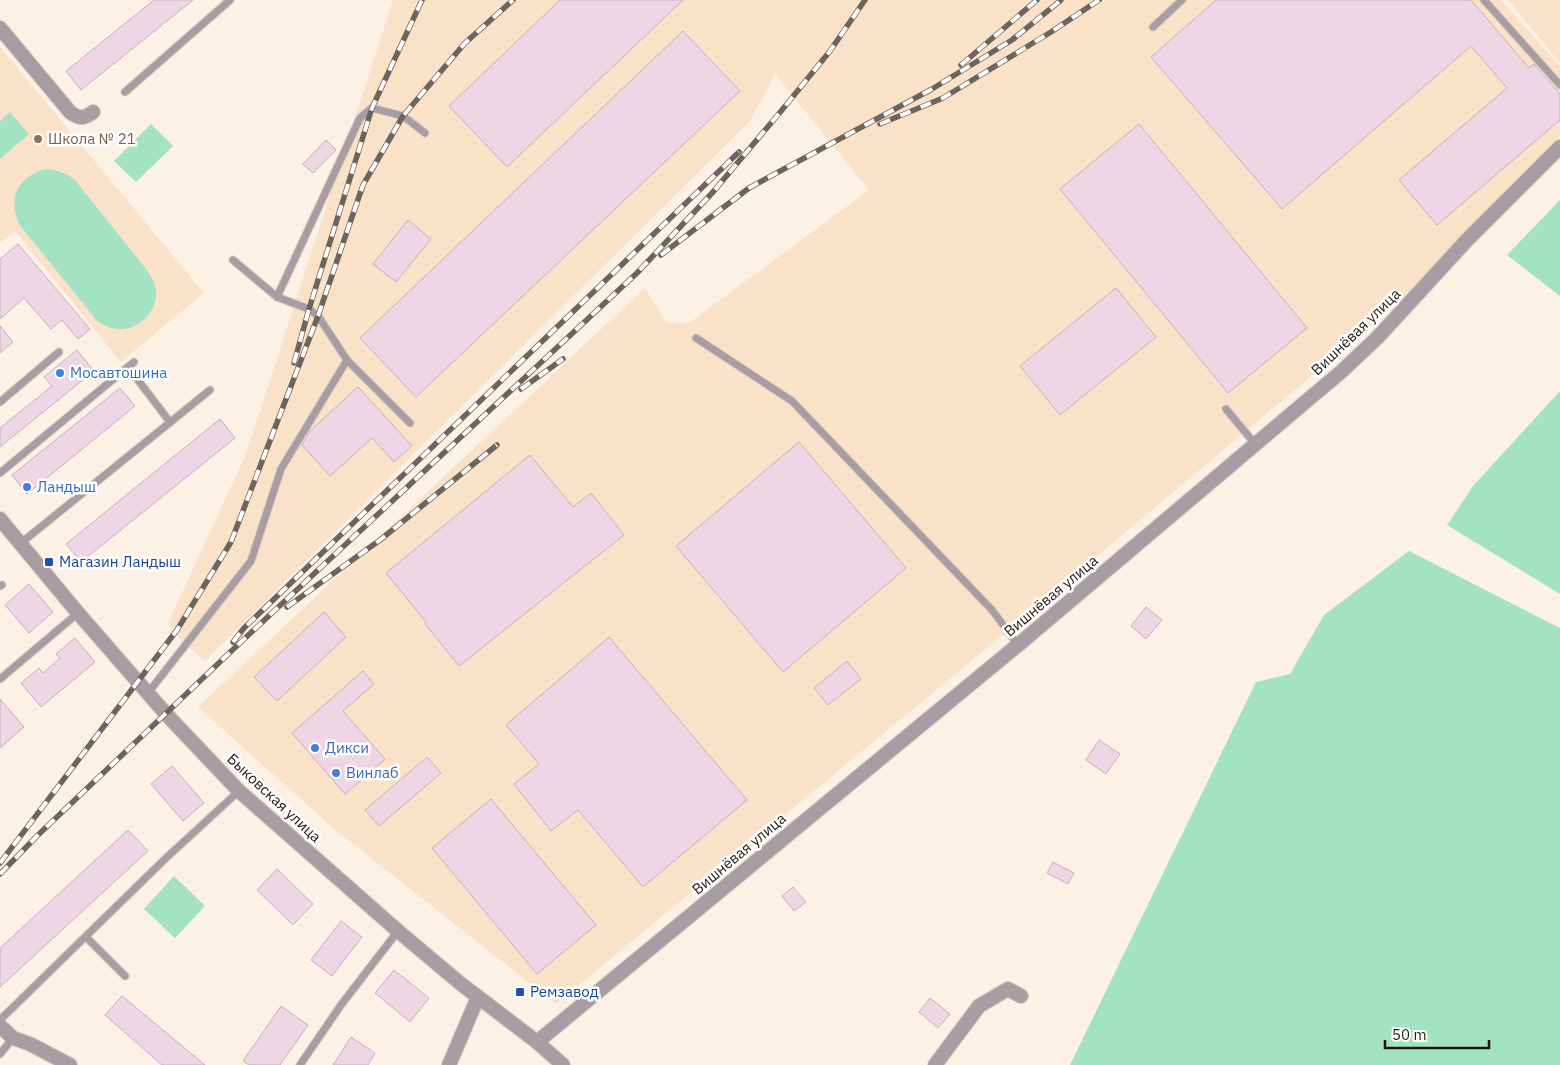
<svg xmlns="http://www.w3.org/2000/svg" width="1560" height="1065" font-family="'IBM Plex Sans',sans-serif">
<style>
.built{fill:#fae2c9}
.green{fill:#a4e2c4}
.building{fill:#eed6e4;stroke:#c7afbd}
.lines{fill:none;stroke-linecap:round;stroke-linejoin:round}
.service-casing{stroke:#d9cfc3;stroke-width:9}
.minor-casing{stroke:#d9cfc3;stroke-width:16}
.tertiary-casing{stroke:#d9cfc3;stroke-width:16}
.service{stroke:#a89da3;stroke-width:7}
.minor{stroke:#a89da3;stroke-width:14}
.tertiary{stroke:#a89da3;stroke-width:14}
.rail-casing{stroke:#6d645c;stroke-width:5.5}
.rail{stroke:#fff;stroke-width:4;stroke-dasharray:11;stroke-linecap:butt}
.education-dot{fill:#8d6e63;stroke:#fff;stroke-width:2}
.shop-dot{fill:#3f7fe0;stroke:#fff;stroke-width:2}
.transit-dot{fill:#1a4fb4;stroke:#fff;stroke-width:2}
.labels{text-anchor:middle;stroke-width:5;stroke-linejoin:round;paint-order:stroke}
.education-label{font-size:15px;fill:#785e54;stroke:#fff;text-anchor:start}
.street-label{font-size:15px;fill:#211a13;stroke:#fff}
.shop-label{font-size:15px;fill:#366cbe;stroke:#fff;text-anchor:start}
.transit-label{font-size:15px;fill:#164399;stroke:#fff;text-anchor:start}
</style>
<rect width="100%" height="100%" fill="#fcf1e5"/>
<g class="built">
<polygon points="393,0 1501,0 1560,66 1560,136 1396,305 1021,620 556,1004 334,829 198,707 645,288 666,322 689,323 869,190 775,74 750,121 205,661 181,640 168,623 246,454"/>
<polygon points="1508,0 1560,0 1560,63"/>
<polygon points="0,47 204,293 121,362 15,231 0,243"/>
</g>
<g class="green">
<polygon points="10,112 29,134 0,159 0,121"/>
<polygon points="151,124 173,146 136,182 114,161"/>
<path d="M45,169C57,170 65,172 75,180L147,270C151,277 155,283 156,291C157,312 139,330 119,329C110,329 104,325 97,321L19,224C8,197 17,178 45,169Z"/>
<polygon points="1560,200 1560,296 1507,255"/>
<polygon points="1560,391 1560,594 1447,525 1473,486"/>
<polygon points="1409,551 1560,628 1560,1065 1070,1065 1256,682 1290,674 1324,615"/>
<polygon points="174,876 205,906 175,938 144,909"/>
</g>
<g class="building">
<polygon points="154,0 193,0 81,90 66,71"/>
<polygon points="560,0 683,0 507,167 449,106"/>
<polygon points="1216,0 1471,0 1529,68 1534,64 1560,94 1560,120 1437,225 1399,180 1507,88 1471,46 1282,209 1151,57"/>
<polygon points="683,31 740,91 416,397 360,338"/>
<polygon points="1139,124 1307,328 1228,393 1060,189"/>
<polygon points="326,140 336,150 313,173 303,164"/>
<polygon points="408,220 431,239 396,282 373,264"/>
<polygon points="18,244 90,329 78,339 62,320 51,329 24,298 0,319 0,259"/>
<polygon points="1116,288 1156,337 1060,415 1020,366"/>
<polygon points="0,326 13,342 0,353"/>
<polygon points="77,350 94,371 0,447 0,428 52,386 44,377"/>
<polygon points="358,387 412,446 394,462 372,438 330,476 302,445 310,431"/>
<polygon points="120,388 135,406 27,494 12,475"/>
<polygon points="220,419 235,438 81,562 66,544"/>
<polygon points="799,442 906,568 783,672 676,546"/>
<polygon points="530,455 573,507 591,493 624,535 459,666 425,624 426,622 386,573"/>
<polygon points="29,584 53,612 29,633 5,605"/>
<polygon points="1146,607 1162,620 1146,639 1131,626"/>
<polygon points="324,612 346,637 277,701 254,677"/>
<polygon points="609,637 747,800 643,887 578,810 551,831 514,784 539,764 506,725"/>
<polygon points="75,638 95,662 41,707 21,683 39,668 43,673 60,658 56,654"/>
<polygon points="847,661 861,679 828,705 814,688"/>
<polygon points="363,671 374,684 343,711 385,759 345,794 292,733"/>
<polygon points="0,699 24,727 0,748"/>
<polygon points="1099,740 1120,754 1106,774 1086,760"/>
<polygon points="427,757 441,773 379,826 365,810"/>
<polygon points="172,766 204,803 183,821 151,784"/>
<polygon points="491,799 596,925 537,974 432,848"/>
<polygon points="128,830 148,851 0,987 0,948"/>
<polygon points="1053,862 1074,873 1068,884 1047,873"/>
<polygon points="277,869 313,904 293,925 257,890"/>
<polygon points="793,887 806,902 794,911 782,896"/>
<polygon points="341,921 362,937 332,976 311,960"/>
<polygon points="394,970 429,998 410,1022 375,993"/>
<polygon points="122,996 205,1065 162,1065 105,1015"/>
<polygon points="930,998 950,1014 938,1028 919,1012"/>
<polygon points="281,1006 308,1025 280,1065 249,1065 243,1061"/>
<polygon points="351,1037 375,1053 368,1065 333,1065"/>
</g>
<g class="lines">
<g class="service-casing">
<g id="service">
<polyline points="1484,0 1560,85"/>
<polyline points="1153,27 1182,0"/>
<polyline points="125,92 230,0"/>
<polyline points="233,260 277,297 309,309 318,316 347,360 410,423"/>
<polyline points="277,297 360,118 372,108 403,116 425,133"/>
<polyline points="696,338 792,401 992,610 1018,645"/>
<polyline points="128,367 170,422"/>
<polyline points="0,402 59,352"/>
<polyline points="1226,409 1256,445"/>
<polyline points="0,473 134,362"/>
<polyline points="21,543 210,390"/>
<polyline points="0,586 2,585"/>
<polyline points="0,679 78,613"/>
<polyline points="148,693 251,561 281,469 347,360"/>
<polyline points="86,937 125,976"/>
<polyline points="0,1020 166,858 239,791"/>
<polyline points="0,1054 13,1038"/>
<polyline points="300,1065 341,1005 398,931"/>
</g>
</g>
<g class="minor-casing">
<g id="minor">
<path d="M0,28L70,112C79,119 84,119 93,112"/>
<polyline points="0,1026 13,1038 30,1044 70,1065"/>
<polyline points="537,1042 1018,645 1342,371 1378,337 1467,240 1560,147"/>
<polyline points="449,1065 478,997"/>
<polyline points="935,1065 979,1006 1008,989 1021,996"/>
</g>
</g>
<g class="tertiary-casing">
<polyline id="tertiary" points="0,519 78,613 166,714 239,791 398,931 461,984 537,1042 563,1065"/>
</g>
<use href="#service" class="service"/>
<use href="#minor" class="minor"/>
<use href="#tertiary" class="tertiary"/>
<g class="rail-casing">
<g id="rail">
<polyline points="961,65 1037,0"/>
<polyline points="880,124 943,98 1051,32 1099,0"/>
<polyline points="661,255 749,188 932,89 1012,40 1061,0"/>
<polyline points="294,363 309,309 372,108 422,0"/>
<polyline points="521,389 563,359"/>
<polyline points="287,607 380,540 497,445"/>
<polyline points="233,642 244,628 739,152"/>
<polyline points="0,863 177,630 231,542 318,316 363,185 403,116 465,43 513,0"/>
<polyline points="0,874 38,835 243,640 637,273 713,192 782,110 830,51 865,0"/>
</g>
</g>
<use href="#rail" class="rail"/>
</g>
<circle class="education-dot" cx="38" cy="139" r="5"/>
<g class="shop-dot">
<circle cx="60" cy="373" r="5"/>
<circle cx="27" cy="487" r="5"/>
<circle cx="315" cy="748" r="5"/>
<circle cx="336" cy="773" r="5"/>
</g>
<g class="transit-dot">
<rect x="44" y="557" width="10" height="10" rx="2.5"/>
<rect x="515" y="987" width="10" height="10" rx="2.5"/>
</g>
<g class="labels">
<g class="education-label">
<text x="48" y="144">Школа № 21</text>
</g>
<g class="street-label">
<text transform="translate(1356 332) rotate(-44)" y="5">Вишнёвая улица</text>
<text transform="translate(1051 596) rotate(-40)" y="5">Вишнёвая улица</text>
<text transform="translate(274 798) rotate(43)" y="5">Быковская улица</text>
<text transform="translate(739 854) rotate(-40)" y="5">Вишнёвая улица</text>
</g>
<g class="shop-label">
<text x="70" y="378">Мосавтошина</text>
<text x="37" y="492">Ландыш</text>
<text x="325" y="753">Дикси</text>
<text x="346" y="778">Винлаб</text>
</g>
<g class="transit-label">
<text x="59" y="567">Магазин Ландыш</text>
<text x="530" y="997">Ремзавод</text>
</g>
</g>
<path d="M1385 1040v8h104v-8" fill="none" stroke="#211a13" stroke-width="2.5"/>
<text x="1392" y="1040" font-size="15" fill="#211a13" stroke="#ffffff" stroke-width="4" paint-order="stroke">50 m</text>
</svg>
